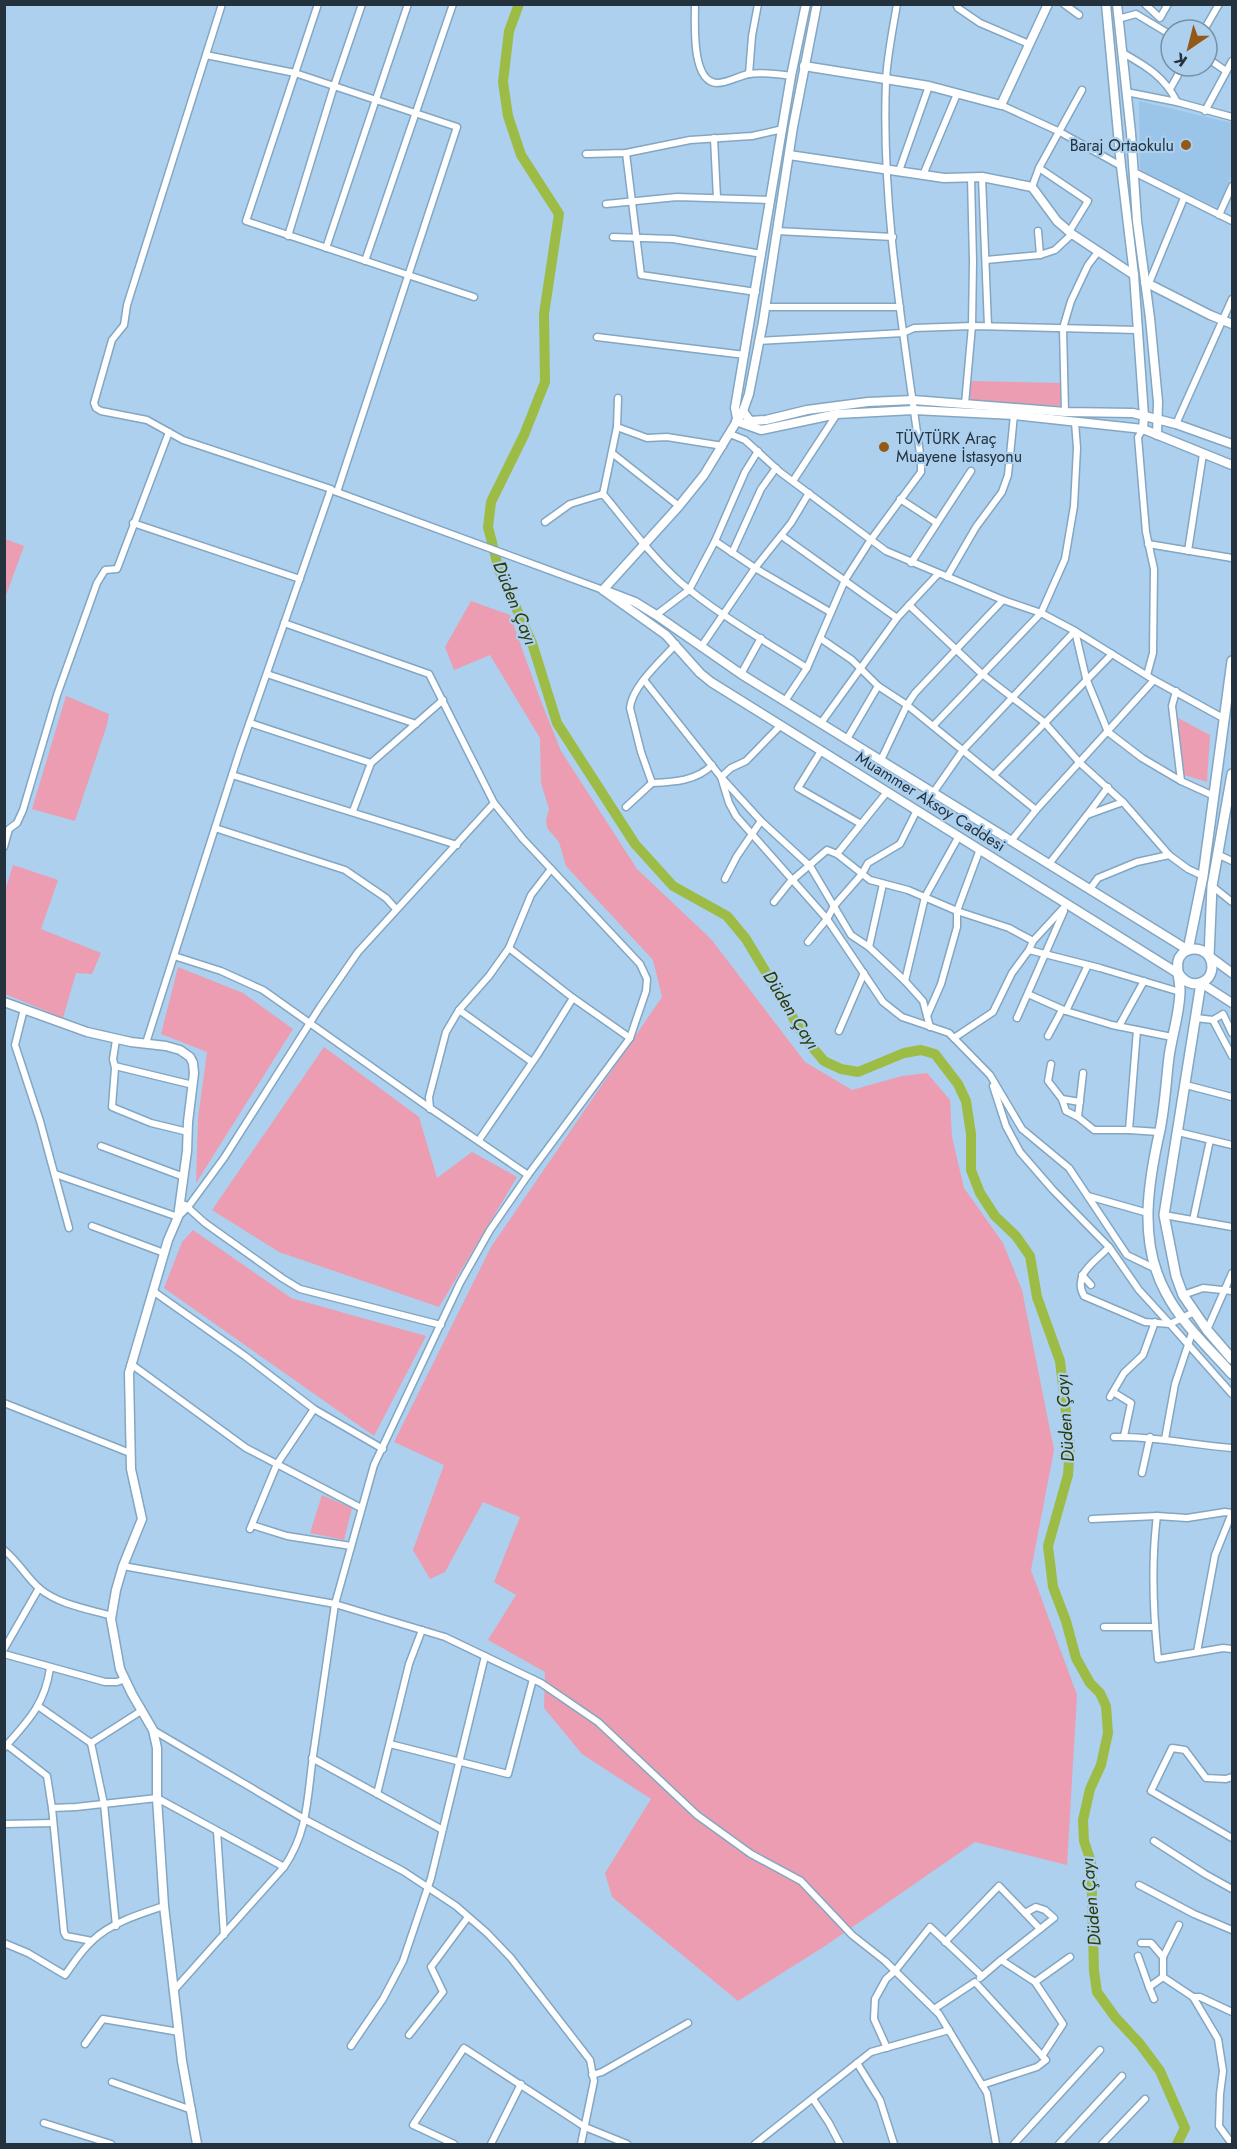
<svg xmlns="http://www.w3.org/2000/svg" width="1237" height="2149" font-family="Jost,sans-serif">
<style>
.built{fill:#9ac5e8}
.green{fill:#ec9db1}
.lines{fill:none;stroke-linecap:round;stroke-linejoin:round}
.river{stroke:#9cbc46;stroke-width:10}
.street-casing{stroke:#83a6c2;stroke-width:9}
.secondary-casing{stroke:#83a6c2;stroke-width:11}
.primary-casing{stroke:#83a6c2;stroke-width:12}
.street{stroke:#fff;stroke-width:6}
.secondary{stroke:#fff;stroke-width:8}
.primary{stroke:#fff;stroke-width:9}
.poi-dot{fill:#935917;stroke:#acd0ee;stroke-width:2}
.labels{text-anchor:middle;stroke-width:4.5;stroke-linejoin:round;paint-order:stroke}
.poi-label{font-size:16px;fill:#24323e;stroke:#acd0ee;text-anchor:end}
.street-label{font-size:16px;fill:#24323e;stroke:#acd0ee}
.water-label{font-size:18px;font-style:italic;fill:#2e3a09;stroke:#acd0ee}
</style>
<rect width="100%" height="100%" fill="#acd0ee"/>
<polygon class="built" points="1139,101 1232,123 1232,174 1218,208 1142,173 1140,168"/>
<g class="green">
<polygon points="970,381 1061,383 1060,406 970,400"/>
<polygon points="5,539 24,546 5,598 4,539"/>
<polygon points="471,601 510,615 539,696 561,751 637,869 711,939 805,1062 852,1090 902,1076 927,1073 950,1100 952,1137 964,1188 1003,1243 1022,1290 1054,1450 1031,1570 1077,1695 1067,1865 975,1842 825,1946 738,2001 612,1897 605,1873 651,1799 582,1754 544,1708 545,1672 488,1640 516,1595 494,1582 520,1517 483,1502 445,1572 430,1579 413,1550 444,1465 394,1442 491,1247 662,997 653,960 566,866 559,842 547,828 546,820 549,809 541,783 540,738 490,655 454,670 445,647"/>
<polygon points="66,696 109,714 107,725 75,821 32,809"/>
<polygon points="1178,718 1210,735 1207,782 1184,775"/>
<polygon points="13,865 58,880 41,929 101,953 92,974 76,973 63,1018 5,994 5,891"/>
<polygon points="178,967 243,993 293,1029 196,1183 198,1118 207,1052 161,1034"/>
<polygon points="324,1047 419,1117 437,1178 472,1152 517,1177 439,1307 279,1252 212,1210"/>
<polygon points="193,1230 291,1298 426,1336 374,1436 164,1288 182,1242"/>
<polygon points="322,1495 352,1508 344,1540 310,1533"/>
</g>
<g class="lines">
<polyline class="river" points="519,4 509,31 503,82 508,116 521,155 559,214 544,314 545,382 524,435 491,502 488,527 499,570 532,643 557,723 635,844 673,886 727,916 746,939 807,1041 824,1061 841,1069 858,1072 904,1053 921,1050 935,1054 958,1084 966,1101 971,1134 971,1170 980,1193 995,1216 1016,1236 1030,1256 1037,1297 1060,1361 1070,1447 1068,1475 1048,1546 1053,1587 1066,1621 1076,1658 1090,1683 1100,1693 1106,1706 1108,1733 1101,1765 1090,1789 1083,1820 1084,1841 1091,1862 1094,1971 1097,1992 1115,2017 1140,2044 1160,2071 1185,2128 1177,2144"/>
<g class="street-casing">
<g id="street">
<polyline points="318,4 246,221 474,297"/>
<path d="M695,4C695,23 691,82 717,83C728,83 738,76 749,74C762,72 777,74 791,76"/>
<polyline points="956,4 958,8 980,23 1029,44"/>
<polyline points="1064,4 1079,15"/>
<polyline points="1145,4 1160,18 1168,4"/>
<polyline points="1118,19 1136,14 1171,35"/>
<polyline points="1204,30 1219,4"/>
<path d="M1123,53C1146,66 1165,77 1177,102"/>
<polyline points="206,55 295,73 457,127 337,492"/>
<polyline points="1207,58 1226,71"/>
<polyline points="749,74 752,36 758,4"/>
<polyline points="1170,89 1183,66"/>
<polyline points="1126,92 1177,102 1232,117"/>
<polyline points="1001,105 1060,132 1121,166"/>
<polyline points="1205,111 1232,61"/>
<polyline points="714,138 717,198"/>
<polyline points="626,153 641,275 756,292"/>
<polyline points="586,154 626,153 690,140 752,136 783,129"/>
<polyline points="1039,168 1088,201 1069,232"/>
<polyline points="899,171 929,86"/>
<polyline points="1134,172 1232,221"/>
<polyline points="923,175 957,94"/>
<polyline points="982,177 988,326"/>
<polyline points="1032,187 1039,168 1082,90"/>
<polyline points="606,204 677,197 771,200"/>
<polyline points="1219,215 1232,186"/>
<polyline points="777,231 893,237"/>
<polyline points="1038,231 1040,255"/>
<polyline points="288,236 334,86 362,4"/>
<polyline points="613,237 673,239 762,254"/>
<polyline points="326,248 408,4"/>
<polyline points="986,260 1040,255 1055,250 1072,234"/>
<polyline points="365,261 453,4"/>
<polyline points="1149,283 1184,198"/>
<polyline points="765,307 900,307"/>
<polyline points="597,337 745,355"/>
<polyline points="759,341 903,333 914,328 972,326 1138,330"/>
<polyline points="965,404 972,326 973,261 971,177"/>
<polyline points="1065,412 1063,328 1071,301 1088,265 1098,252"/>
<polyline points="1176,424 1232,299"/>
<polyline points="617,427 647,438 667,437 723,446"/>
<polyline points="1143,429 1138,437 1146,532 1154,569 1153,653 1147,675"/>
<polyline points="730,434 745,440 780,472 886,551 1003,600 1041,613 1075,631 1086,678 1108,732 1142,758 1181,781 1214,796"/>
<polyline points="612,453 679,506"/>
<polyline points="793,481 837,414"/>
<polyline points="334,491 603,590"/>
<polyline points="603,494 617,427 618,398"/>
<polyline points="900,499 937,523"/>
<path d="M545,522L570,504L603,494C628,524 651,556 680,582C717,614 765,641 807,668"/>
<polyline points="133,523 300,579"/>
<polyline points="782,536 897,618"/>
<polyline points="715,541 755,568 830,612"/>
<polyline points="1148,544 1232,558"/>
<polyline points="1188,551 1203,454"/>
<polyline points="732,553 761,489 776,468"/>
<polyline points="911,563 971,471"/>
<polyline points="947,577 976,527 1002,492 1008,475 1014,415"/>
<polyline points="909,605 982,674 1044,722 1080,763 1123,802 1169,855 1188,869 1203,876"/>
<polyline points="656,615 689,590 715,541 745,472 758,451"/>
<polyline points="820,638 852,660 878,686 907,705 1036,810"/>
<path d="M676,644C662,660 632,686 630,708L641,752L652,783C673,782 697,781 712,765"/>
<polyline points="701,647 755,568 791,523 809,493"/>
<polyline points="267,674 416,724"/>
<polyline points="741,674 761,638"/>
<polyline points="644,680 721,777 761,821 810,866 851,935 869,947 905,981 923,1001 930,1027"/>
<polyline points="1176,691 1172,706 1181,781"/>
<path d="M785,701L807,668L845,580L870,541L921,472V461C904,335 881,208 886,81C887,56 893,29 897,4"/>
<polyline points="250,723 371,763 443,700"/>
<polyline points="821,723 897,618 938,574"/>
<polyline points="781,725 746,761 731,768 721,777 729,803 736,816 827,919 883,1002 902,1017 949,1033 990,1075 1022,1129 1069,1168 1127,1255 1156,1269"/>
<polyline points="933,726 1041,613 1065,559 1074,506 1077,448 1075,422"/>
<polyline points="847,739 878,686"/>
<polyline points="821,751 798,788 861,824"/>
<polyline points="881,760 907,705 915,693 1003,600"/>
<polyline points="232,775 457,845"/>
<polyline points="994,775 1112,654"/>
<polyline points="933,793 963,750 1075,631 1154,680 1223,718"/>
<polyline points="626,807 652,783"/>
<polyline points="353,811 371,763"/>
<polyline points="1088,814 1108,787"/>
<polyline points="215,828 345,870 386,898 396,909"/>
<polyline points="1011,841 1036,810 1154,680"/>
<polyline points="4,847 9,829 17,823 23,810 57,695 97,583 105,570 117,569 169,432"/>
<polyline points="837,854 887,792"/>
<polyline points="1217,854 1232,861"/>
<polyline points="1049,864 1087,815 1123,802"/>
<polyline points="725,879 737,856 761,821"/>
<polyline points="1212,886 1232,902"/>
<polyline points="1090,889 1098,878 1137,862 1169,855"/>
<polyline points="774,902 790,882 827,850 837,854 870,880 908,890 957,911 1009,928 1033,941"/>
<polyline points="1067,904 1033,941 1029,950 1100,968 1180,992"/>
<polyline points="808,942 827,919 834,906 862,874 868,863 900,844 917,810"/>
<polyline points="869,947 883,884"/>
<polyline points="509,948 573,998 630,1038"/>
<polyline points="174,956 221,971 263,990 424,1104 528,1175"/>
<polyline points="1088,965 1066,1011 1112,1025 1172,1037"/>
<polyline points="905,981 925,897 959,836"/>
<polyline points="1028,994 1066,1011"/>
<polyline points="24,1009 15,1045 40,1121 69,1228"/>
<polyline points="459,1010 532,1062"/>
<polyline points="927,1016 941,984 957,927 957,911 980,849"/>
<polyline points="1017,1018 1064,911"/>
<polyline points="1196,1018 1213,1020 1223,1014 1232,1033"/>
<polyline points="1213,1020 1232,1056"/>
<polyline points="1119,1026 1144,981"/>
<polyline points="1137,1030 1129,1130 1159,1132"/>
<polyline points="839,1031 864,973"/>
<polyline points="1048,1036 1062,1010"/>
<polyline points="954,1038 993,1012 1012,973 1029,950"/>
<polyline points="116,1040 113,1059 115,1068 112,1107 151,1123 188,1132"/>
<polyline points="146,1043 240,750 331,489 183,440 147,420 101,411 96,408 94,403 112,340 124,325 127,305 222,4"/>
<polyline points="1051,1064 1048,1081 1062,1099 1066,1111 1078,1117"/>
<polyline points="115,1066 193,1085"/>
<polyline points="1083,1073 1078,1117 1094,1130 1129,1130"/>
<polyline points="1186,1085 1232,1097"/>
<polyline points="993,1086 1006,1126 1020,1152 1053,1190 1109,1247 1139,1290 1170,1324 1194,1312"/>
<polyline points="1062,1099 1080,1102"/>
<polyline points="430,1109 429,1097 446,1032 459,1010 489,976 509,948 531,895 551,869"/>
<polyline points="1178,1132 1232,1145"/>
<polyline points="479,1140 538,1054 573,998"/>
<polyline points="101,1146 184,1177"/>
<polyline points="55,1174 178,1217 188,1207 224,1158 320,1007 358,952 494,803"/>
<polyline points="1088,1196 1148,1213"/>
<polyline points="185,1205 205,1223 282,1278 300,1289 441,1325"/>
<polyline points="1164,1215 1232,1227"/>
<polyline points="1193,1220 1210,1140"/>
<polyline points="92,1226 164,1253"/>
<path d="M1109,1247C1095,1262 1072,1274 1084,1296L1145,1322L1170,1324L1232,1394"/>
<polyline points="1082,1275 1091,1285"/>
<polyline points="153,1291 245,1356 314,1409 383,1449"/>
<polyline points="1183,1295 1203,1288 1232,1291"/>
<polyline points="1207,1330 1232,1273"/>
<polyline points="131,1364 246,1448 361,1508"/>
<polyline points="1113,1392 1131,1403 1124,1436"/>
<polyline points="1110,1397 1124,1373 1143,1355 1155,1322"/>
<polyline points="4,1403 130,1453"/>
<path d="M1114,1437C1156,1436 1192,1445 1232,1448"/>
<polyline points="1165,1439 1175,1384 1193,1330"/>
<polyline points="1142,1473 1150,1437"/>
<polyline points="1157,1516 1187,1518 1225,1512 1232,1513"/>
<path d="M1092,1519L1157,1516C1151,1563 1153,1611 1158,1659L1223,1648L1232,1649"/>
<polyline points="252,1525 287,1536 351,1546"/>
<polyline points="250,1529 277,1464 314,1409"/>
<path d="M4,1550C18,1561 27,1578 40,1589C60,1605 88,1609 112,1616"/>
<polyline points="123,1566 335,1604 374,1465 460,1283 490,1230 528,1175 630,1038 646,991 647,979 640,964 523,839 494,803 429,674 284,623"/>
<polyline points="1104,1627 1154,1627"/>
<polyline points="4,1649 39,1588"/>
<polyline points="1197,1652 1215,1555 1232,1513"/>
<polyline points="4,1654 105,1682 117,1682 125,1679"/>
<polyline points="38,1706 91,1743"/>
<polyline points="153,1730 306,1820 403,1871 456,1906 487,1933 511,1958 590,2060 594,2081 581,2144"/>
<polyline points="390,1744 508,1774 533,1679"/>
<polyline points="7,1745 47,1776 52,1808"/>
<path d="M4,1748C28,1721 45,1704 50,1668"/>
<polyline points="312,1758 441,1829"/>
<polyline points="1232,1777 1226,1779 1206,1778 1185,1750 1172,1748 1151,1791 1232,1838"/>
<polyline points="377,1794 409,1664 422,1630"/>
<polyline points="4,1824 53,1823"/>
<polyline points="217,1831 224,1935"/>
<polyline points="1154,1841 1205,1874 1232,1889"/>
<polyline points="1139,1885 1194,1914 1232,1930"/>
<polyline points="1025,1913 1040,1929"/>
<polyline points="116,1926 104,1804 91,1743 141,1711"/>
<polyline points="92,1941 66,1936 64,1932 52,1808 76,1807 157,1798 284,1867"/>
<polyline points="945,1942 999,1886 1025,1913 1036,1907 1045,1910 1054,1918 1001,1960"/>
<path d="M4,1943L28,1953L65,1975C73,1964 81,1951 92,1941C110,1923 140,1914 164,1906"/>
<polyline points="1141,1943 1151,1943 1163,1957 1163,1977 1193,1997"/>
<polyline points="1138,1956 1149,1987 1163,1977"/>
<polyline points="1163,1957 1179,1925"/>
<polyline points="980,1978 1001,1960 1035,1982 1063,2024 1042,2056"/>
<polyline points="1035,1982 1070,1957"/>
<polyline points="1149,1987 1154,1999"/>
<path d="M175,1989L284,1867C310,1829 307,1792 314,1749C321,1700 328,1652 335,1604L445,1637L541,1683L598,1722L697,1815L751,1854L801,1881L852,1935L885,1961L939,2014L987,2093L996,2144"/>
<polyline points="934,2009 975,1982 1046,2060 1037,2067 982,2085"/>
<polyline points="1232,2012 1200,1997 1193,1997 1218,2039 1223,2071 1220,2094 1219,2126 1232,2144"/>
<polyline points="409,2035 443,1992 431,1967 468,1917"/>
<polyline points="85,2044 103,2019 179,2032"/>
<polyline points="351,2046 383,1999 403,1961 431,1878 485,1656"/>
<polyline points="887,2048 874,2019 875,1999 886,1979 895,1971 930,1927 982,1976"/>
<polyline points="857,2063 880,2100 894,2144"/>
<polyline points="592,2075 602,2072 688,2023"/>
<polyline points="112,2082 192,2110"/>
<polyline points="813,2099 829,2123 840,2144"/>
<polyline points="44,2123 111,2144"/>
<polyline points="454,2144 413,2125 464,2048 585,2127 627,2144"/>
<polyline points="491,2144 521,2084"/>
<polyline points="755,2144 871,2052 949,2030"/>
<polyline points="1014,2144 1100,2050"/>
<polyline points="1059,2144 1122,2076"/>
<polyline points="1102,2144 1145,2099"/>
</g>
</g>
<g class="secondary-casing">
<g id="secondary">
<polyline points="1106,4 1121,166 1134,275 1144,416 1143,429"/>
<polyline points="1117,4 1131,133 1137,221 1150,318 1158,402 1157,435"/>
<polyline points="804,66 929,86 1001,105 1048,4"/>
<polyline points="789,155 944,178 982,177 1032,187 1057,221 1072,234 1134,275"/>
<polyline points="1145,282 1210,315 1232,324"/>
<polyline points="743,411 750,421 766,420 807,410 868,402 913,400 1065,412 1133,413 1176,424 1232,444"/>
<polyline points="737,418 735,408 791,76 806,4"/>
<polyline points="736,421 761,430 837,414 914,410 1014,415 1143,429 1232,465"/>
<polyline points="603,590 666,635 700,673 711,682 1179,974"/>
<polyline points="603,590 679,506 704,475 743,411 749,394 763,322 793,127 817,4"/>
<polyline points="609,592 635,602 656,615 741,674 1188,950"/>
<polyline points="1209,956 1232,973"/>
<polyline points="1201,983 1232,1003"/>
<polyline points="4,1002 87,1032 131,1042 166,1046 180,1050 190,1057 193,1063 194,1073 188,1122 187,1151 178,1217 168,1240 129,1373 131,1469 142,1519 123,1566 116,1590 111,1619 120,1669 132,1694 153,1730 157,1748 157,1798 164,1906 182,2061 197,2144"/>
</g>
</g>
<g class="primary-casing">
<g id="primary">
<polyline points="1188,950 1203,876 1232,661"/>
<path d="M1209,956C1201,947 1186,946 1179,958C1175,967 1180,980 1180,990C1180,1012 1172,1035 1169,1057C1166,1081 1165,1106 1160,1130C1148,1183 1138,1242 1166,1293C1182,1324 1210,1349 1232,1374"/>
<path d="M1179,974C1193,995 1221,979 1209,956L1212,886L1232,774"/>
<polyline points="1201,983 1164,1215 1176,1276 1183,1295 1207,1330 1232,1359"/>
</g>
</g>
<use href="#street" class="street"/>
<use href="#secondary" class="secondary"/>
<use href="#primary" class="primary"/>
</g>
<g class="poi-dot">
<circle cx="1186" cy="145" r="6"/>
<circle cx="884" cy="447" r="6"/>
</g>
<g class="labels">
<g class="poi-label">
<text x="1174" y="151">Baraj Ortaokulu</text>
<text x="896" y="444" text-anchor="start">TÜVTÜRK Araç<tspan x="896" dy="18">Muayene İstasyonu</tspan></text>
</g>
<g class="street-label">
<text transform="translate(931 801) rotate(32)" y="6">Muammer Aksoy Caddesi</text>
</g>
<g class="water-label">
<text transform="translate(515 603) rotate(68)" y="6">Düden Çayı</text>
<text transform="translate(791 1010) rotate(58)" y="6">Düden Çayı</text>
<text transform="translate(1065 1418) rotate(-94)" y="6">Düden Çayı</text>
<text transform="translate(1091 1902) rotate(-95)" y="6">Düden Çayı</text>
</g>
</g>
<rect width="1237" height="2149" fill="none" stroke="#24323e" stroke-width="12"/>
<g transform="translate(1189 48) rotate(215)"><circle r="28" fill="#acd0ee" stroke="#7691a8" stroke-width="1.5"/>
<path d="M0-4.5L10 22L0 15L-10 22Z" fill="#935917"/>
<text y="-9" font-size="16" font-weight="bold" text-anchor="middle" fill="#24323e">K</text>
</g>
</svg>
